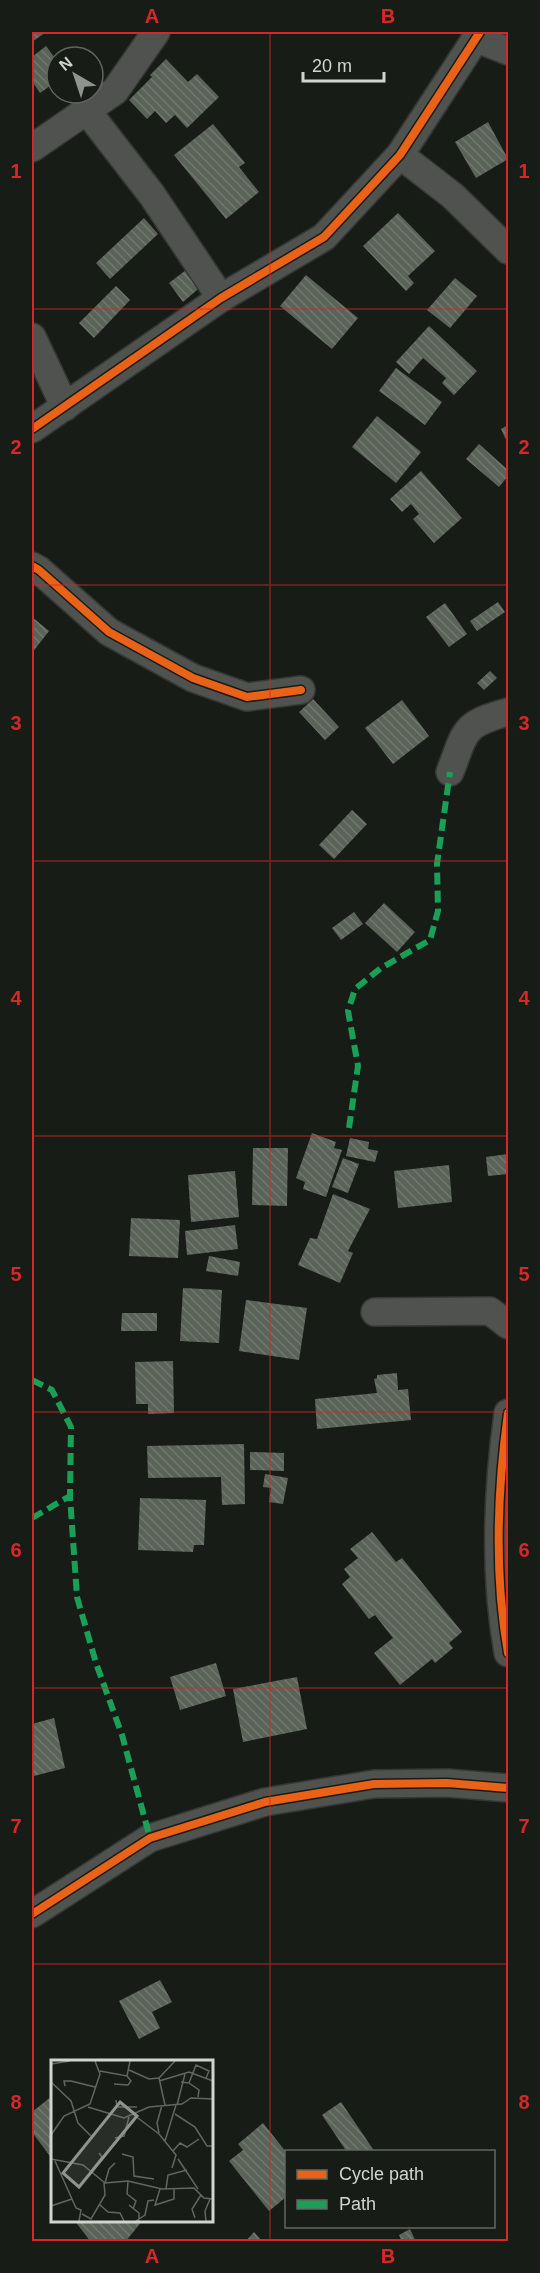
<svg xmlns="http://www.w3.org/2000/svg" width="540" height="2273" font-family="Arial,sans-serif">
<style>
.building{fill:url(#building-back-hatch)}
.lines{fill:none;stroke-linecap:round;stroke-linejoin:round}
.street-casing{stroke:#353734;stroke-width:30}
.street{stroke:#4f524e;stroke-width:27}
.quiet{stroke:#1a9f57;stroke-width:6;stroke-dasharray:12 6;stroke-linecap:butt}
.cycleway-casing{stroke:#171d16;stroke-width:11}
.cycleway{stroke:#ea6118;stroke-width:8}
.grid{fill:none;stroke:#d62828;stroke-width:1.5;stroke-opacity:0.55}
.inset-road{fill:none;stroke:#626661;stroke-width:1.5}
.view{fill:#90948f;fill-opacity:0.15;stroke:#90948f;stroke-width:3}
.inset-edge{fill:none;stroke:#d1d5d0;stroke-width:3}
.neatline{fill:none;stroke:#d62828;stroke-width:2}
.grid-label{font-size:20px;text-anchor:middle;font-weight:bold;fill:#d62828}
</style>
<defs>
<pattern id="building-back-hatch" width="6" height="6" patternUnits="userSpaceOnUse" patternTransform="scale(1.5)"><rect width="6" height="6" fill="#5a6358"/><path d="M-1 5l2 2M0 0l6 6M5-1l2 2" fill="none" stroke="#71786f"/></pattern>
</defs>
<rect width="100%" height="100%" fill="#181c17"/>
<g class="building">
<polygon points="32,32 46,32 32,42"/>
<polygon points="46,46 57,61 57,81 40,93 32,81 32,57"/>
<polygon points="166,59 188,82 197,74 219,97 187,128 175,115 166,123 155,111 147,119 129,100 152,77 150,75"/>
<polygon points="488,122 508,159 476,178 455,142"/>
<polygon points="213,124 245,163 239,167 259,192 226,219 174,155"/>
<polygon points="398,213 435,251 408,276 414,283 406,291 363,246"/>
<polygon points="144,218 158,234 110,279 96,263"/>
<polygon points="190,267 204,284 183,302 169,283"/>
<polygon points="306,275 358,318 332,349 280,306"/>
<polygon points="455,278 477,296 450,328 427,310"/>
<polygon points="116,286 130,300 94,338 79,323"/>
<polygon points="429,326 477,371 454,395 442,383 446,378 423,358 409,374 396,362"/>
<polygon points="396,368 442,402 425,425 379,391"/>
<polygon points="377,416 421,452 396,483 352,447"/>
<polygon points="508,425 508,444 501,429"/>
<polygon points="479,444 508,470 508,476 499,487 466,459"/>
<polygon points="421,471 462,518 434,543 413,519 419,514 411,504 402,512 390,499"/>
<polygon points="498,602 505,612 477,631 470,621"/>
<polygon points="445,603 467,634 449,647 426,617"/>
<polygon points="32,617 49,631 32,653"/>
<polygon points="490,671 497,678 484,690 477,683"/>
<polygon points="313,699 339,727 325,740 299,712"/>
<polygon points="402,700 429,736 393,764 365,728"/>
<polygon points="352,810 367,824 334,859 319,845"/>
<polygon points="384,903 415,932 397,952 365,923"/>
<polygon points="354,912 363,924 341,940 332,928"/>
<polygon points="312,1133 336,1142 334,1148 342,1150 326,1197 303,1189 305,1182 296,1178"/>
<polygon points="350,1138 369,1142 368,1149 378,1151 375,1162 346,1156"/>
<polygon points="253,1148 288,1148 287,1206 252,1205"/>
<polygon points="508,1154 508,1174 488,1176 486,1157"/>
<polygon points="343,1158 359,1164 348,1193 332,1187"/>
<polygon points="449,1165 452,1202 398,1208 394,1171"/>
<polygon points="235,1171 239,1217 191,1222 188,1175"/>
<polygon points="333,1194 370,1209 348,1251 353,1253 340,1283 298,1265 310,1238 317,1239"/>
<polygon points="131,1218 180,1220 178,1258 129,1256"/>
<polygon points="235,1225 238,1249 187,1255 185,1231"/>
<polygon points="209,1256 240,1262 238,1276 206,1271"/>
<polygon points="183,1288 222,1290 219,1343 180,1341"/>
<polygon points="246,1300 307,1308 299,1360 239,1351"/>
<polygon points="122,1313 157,1313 157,1331 121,1331"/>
<polygon points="173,1361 174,1413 148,1414 148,1404 136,1404 135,1362"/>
<polygon points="397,1373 398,1390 408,1389 411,1420 317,1429 315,1399 377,1393 374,1379 377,1378 377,1375"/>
<polygon points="244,1444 245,1504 222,1505 221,1477 148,1478 147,1446"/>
<polygon points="250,1452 284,1453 284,1471 250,1470"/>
<polygon points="265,1474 288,1478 283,1504 269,1502 271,1488 263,1487"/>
<polygon points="140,1498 206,1500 204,1545 194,1545 193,1552 138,1550"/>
<polygon points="372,1532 396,1562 402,1558 462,1632 449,1643 453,1648 435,1663 432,1659 400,1685 374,1653 393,1638 375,1615 369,1619 342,1584 350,1577 344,1569 358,1558 350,1549"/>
<polygon points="216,1663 226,1696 180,1710 170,1677"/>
<polygon points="297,1677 307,1729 243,1742 233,1689"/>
<polygon points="54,1718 65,1768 34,1776 32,1767 32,1724"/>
<polygon points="160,1980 172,2002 152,2012 160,2028 139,2039 119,2001"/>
<polygon points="52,2096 52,2159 32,2132 32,2112"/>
<polygon points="341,2102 375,2152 347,2152 322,2115"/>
<polygon points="263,2123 286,2152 286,2197 269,2211 229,2161 243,2150 238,2144"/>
<polygon points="74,2220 143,2220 125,2242 91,2242"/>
<polygon points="410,2229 416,2242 402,2242 399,2235"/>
<polygon points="254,2232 263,2242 245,2242"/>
</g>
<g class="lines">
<g class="street-casing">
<g id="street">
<polyline points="477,39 508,51"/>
<polyline points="87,111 152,195 221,298"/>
<polyline points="32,148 115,91 156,32"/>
<polyline points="400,155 453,196 508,250"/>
<polyline points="32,337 65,407"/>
<polyline points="32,429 221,298 324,237 400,155 480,32"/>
<polyline points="32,566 39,570 109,632 193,678 247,697 301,690"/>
<path d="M450,772C466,730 463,724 508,712"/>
<polyline points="375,1312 490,1311 508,1325"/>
<path d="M508,1413C497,1492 494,1574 508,1653"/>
<polyline points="32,1914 150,1838 265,1802 374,1784 447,1783 508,1788"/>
</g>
</g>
<use href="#street" class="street"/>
<g class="quiet">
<polyline points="349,1128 358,1066 348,1011 355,989 381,968 430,940 438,911 437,864 450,772"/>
<polyline points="32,1380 52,1390 71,1427 70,1496 77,1597 96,1663 122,1735 150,1838"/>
<polyline points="32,1518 70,1496"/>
</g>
<g class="cycleway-casing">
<g id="cycleway">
<polyline points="32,429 221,298 324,237 400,155 480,32"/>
<polyline points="32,566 39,570 109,632 193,678 247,697 301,690"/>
<path d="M508,1413C497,1492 494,1574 508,1653"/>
<polyline points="32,1914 150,1838 265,1802 374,1784 447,1783 508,1788"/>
</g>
</g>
<use href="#cycleway" class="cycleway"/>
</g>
<path class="grid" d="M270,32V2242M32,309H508M32,585H508M32,861H508M32,1136H508M32,1412H508M32,1688H508M32,1964H508"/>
<g transform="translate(51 2060)">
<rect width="162" height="162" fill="#181c17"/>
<path class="inset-road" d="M0,4L19,1M78,10L98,19L108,18M49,11L76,16L79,1M108,21L138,12L162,21M0,22L20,41L27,63L40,76M130,22L138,23L145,5L158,11L155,18M138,23L148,30L147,37M63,24L77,25L80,21L76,16M14,26L13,21H20L44,27M65,40L66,47H86M114,45L108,18L124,1M126,45L134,14M37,47L73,58L98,47L131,44L140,38L162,39M124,54L144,67L156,86H162M83,55L108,74L125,95L121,108M108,73L106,63L111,45M0,75L13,56L39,44L49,14L44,1M64,78L73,76L78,57M114,81L125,45M122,91L129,83L136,87L148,79M71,94L82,97L83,116L103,119M0,99L32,105L54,123L77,121L111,129L143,128L153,138L162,139M127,99L147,129M4,101L25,148L30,150L28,161M40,111L51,97L48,93M77,121L76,134L85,141L82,149M54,123L58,109L64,103M109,129L104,145L123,139V129M115,129L117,115L136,110M48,144L57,152L69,153L73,161M78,145L88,153V161M0,146L21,139M31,154L40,159L54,135L53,123M144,158L141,149L150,135M85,161L94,155L97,141L103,140M155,161L154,151L159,139"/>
<path class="view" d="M69,42L86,56L28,127L12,113Z"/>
<rect width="162" height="162" class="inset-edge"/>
</g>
<rect width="540" height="2273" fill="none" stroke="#171d16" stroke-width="66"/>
<rect x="285" y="2150" width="210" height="78" fill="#171d16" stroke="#616760" stroke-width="1.5"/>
<rect x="297" y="2170" width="30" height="9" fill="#ea6118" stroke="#616760" stroke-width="1.5"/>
<text x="339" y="2180" font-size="18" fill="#d1d5d0">Cycle path</text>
<rect x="297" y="2200" width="30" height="9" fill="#1a9f57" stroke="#616760" stroke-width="1.5"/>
<text x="339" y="2210" font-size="18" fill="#d1d5d0">Path</text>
<g transform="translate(75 75) rotate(321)"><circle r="28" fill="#171d16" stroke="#616760" stroke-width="1.5"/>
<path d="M0-4.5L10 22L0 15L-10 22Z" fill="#90948f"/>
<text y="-9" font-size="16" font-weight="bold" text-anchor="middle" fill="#d1d5d0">N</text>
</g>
<path d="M303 72v9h81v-9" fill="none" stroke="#d1d5d0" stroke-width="3"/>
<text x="312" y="72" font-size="18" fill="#d1d5d0" stroke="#171d16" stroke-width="4.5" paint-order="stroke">20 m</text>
<rect x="33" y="33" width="474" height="2207" class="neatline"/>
<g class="grid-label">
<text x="152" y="23">A</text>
<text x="388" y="23">B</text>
<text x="16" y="178">1</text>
<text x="524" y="178">1</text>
<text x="16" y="454">2</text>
<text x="524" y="454">2</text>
<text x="16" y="730">3</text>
<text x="524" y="730">3</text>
<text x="16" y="1005">4</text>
<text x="524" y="1005">4</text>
<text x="16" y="1281">5</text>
<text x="524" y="1281">5</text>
<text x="16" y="1557">6</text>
<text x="524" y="1557">6</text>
<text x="16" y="1833">7</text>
<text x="524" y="1833">7</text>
<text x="16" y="2109">8</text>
<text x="524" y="2109">8</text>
<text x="152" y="2263">A</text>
<text x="388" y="2263">B</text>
</g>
</svg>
